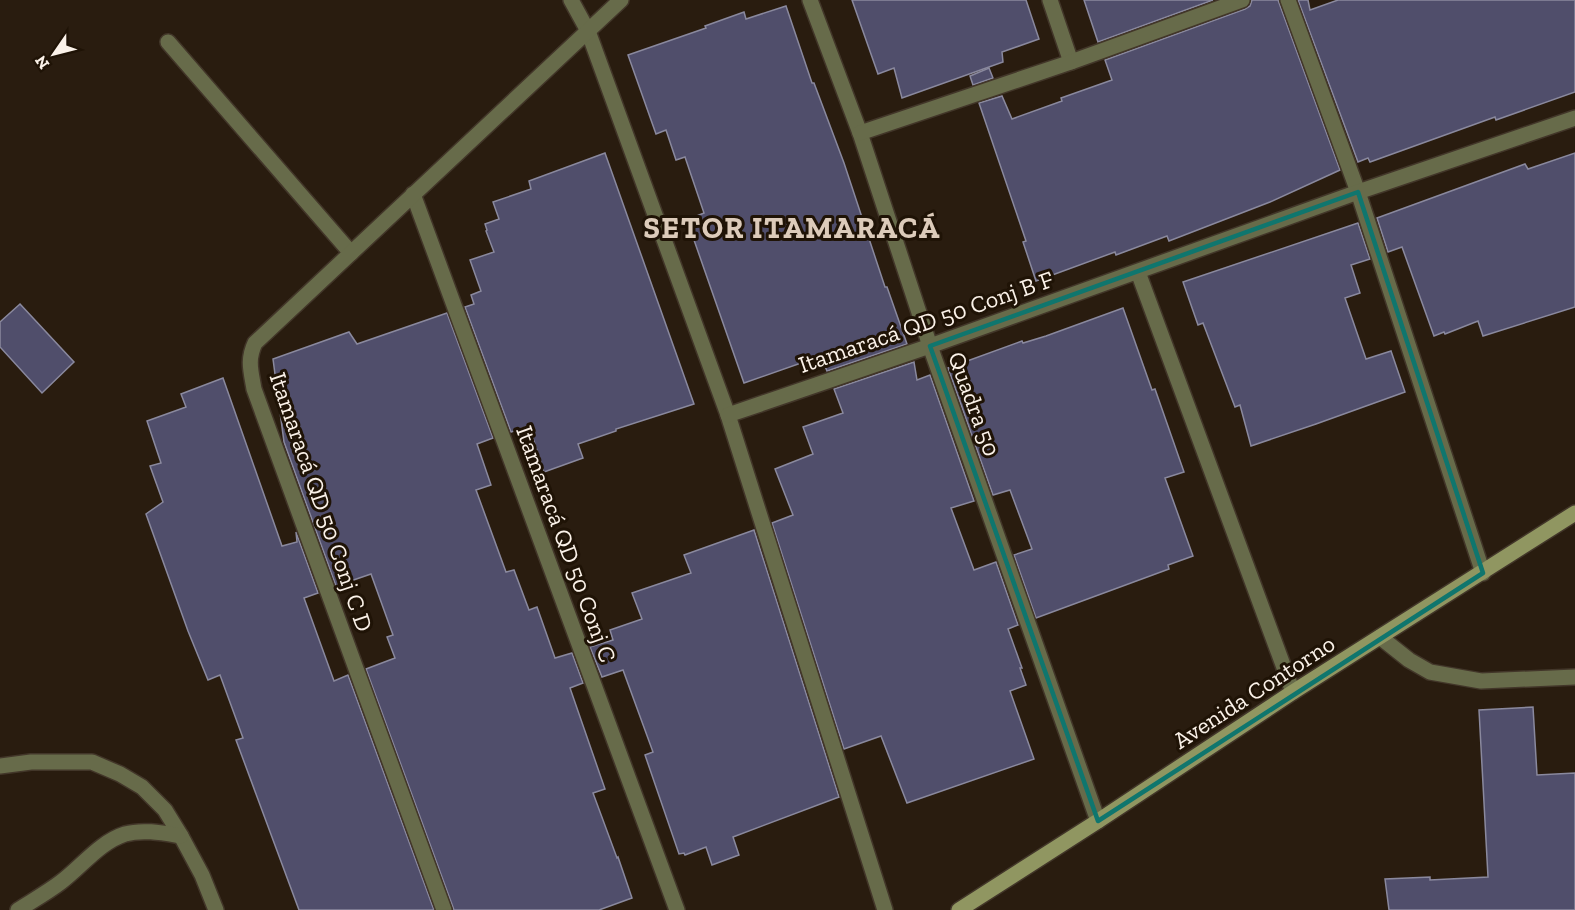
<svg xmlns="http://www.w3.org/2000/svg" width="1575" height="910" font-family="'Zilla Slab',serif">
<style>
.building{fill:#504e6b;stroke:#8a899e;stroke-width:1.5}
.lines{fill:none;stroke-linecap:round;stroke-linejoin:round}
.street-casing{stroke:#423629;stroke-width:18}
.secondary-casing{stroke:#423629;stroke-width:18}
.street{stroke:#676b4a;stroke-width:15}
.secondary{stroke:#909661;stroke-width:15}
.marked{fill:none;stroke:#0f766e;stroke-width:4.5;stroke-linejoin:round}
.labels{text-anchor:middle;stroke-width:6;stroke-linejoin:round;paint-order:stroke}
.street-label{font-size:24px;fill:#fbf2e9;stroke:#1f1306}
.district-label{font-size:30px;font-weight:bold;letter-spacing:1.5px;fill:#dccbba;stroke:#1f1306}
</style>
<rect width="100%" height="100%" fill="#291c0f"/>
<g class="building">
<polygon points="852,0 1026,0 1039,39 1002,52 1003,62 902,98 894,68 878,74"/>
<polygon points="1084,0 1213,0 1098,42"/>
<polygon points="1252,0 1278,0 1340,170 1270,202 1169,241 1167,236 1116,255 1115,252 1036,281 1023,242 1026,241 979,103 1002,96 1012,119 1062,101 1061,98 1112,80 1105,60 1245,9 1250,6"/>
<polygon points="1298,0 1308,0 1310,10 1338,0 1575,0 1575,92 1496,120 1495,117 1370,162 1368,158 1358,162"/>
<polygon points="786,6 812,83 814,83 844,163 885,287 887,287 907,344 827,371 821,356 744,383 687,220 704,213 685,157 676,160 666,130 656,134 628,55 706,28 705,26 744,12 746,19"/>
<polygon points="989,68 993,78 973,85 970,76"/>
<polygon points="605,153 694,404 616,429 616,431 578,444 583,458 544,472 529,426 511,432 465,307 474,304 471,295 481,291 470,260 494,252 486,231 487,230 485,224 499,219 493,202 531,189 529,181"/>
<polygon points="1575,153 1575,307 1483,336 1478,321 1445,334 1444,332 1434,336 1402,247 1388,252 1377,218 1525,164 1528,169"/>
<polygon points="1358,223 1370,259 1351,265 1360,293 1345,298 1366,359 1391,351 1405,392 1316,424 1251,446 1240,405 1235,407 1203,323 1198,325 1183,282"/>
<polygon points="20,304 74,362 42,393 0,347 0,322"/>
<polygon points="1123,308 1152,390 1155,389 1184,472 1165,478 1193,556 1168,565 1169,569 1036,618 1014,555 1032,549 1010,490 993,495 948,368 1022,341 1023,343 1046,336"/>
<polygon points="447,313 493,438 477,444 491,485 476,490 506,572 514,570 529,610 537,607 555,658 572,653 583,683 570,688 605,789 593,793 617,858 618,857 632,898 599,910 454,910 366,669 395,658 387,637 393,635 371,574 336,586 284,442 273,359 349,332 357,344"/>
<polygon points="914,362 917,380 930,375 974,501 951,508 974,570 996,562 1018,625 1008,629 1022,668 1020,668 1026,685 1010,691 1034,759 907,803 881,736 844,749 772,523 793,515 775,469 813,454 803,427 843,413 834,389"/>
<polygon points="223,378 282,546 297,542 296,532 318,593 304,598 334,681 348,675 434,910 299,910 236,740 243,738 220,675 208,680 188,631 146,514 163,502 150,466 161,463 147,421 186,407 181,394"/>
<polygon points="754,530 839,797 733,837 739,855 712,865 706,847 685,855 684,853 679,854 645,755 653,752 623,670 602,677 590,647 613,640 610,630 642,619 632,593 691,573 684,555"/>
<polygon points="1533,707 1537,775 1575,773 1575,910 1389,910 1385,879 1430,877 1430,880 1488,877 1479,710"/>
</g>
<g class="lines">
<g class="street-casing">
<g id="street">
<polyline points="571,0 588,31 728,415 885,910"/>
<polyline points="810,0 860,133 930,346 1098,821"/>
<polyline points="1050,0 1071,62"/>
<polyline points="1288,0 1358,192 1483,573"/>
<polyline points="168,42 351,253"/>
<polyline points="860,133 1071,62 1242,0"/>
<polyline points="413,194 677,910"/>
<polyline points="1138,272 1293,692"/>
<polyline points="728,415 930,346 1358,192 1575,118"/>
<polyline points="1380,637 1409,660 1430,672 1481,681 1575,677"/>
<polyline points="0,766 31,762 92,762 120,774 142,787 165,810 181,836 202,875 216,910"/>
<path d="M18,910C32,901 48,892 61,882C82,866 100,842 125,834C143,829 163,833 181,836"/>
<path d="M444,910L254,389C251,371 247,360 255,343L621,0"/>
</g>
</g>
<g class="secondary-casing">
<polyline id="secondary" points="959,910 1098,821 1293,692 1575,513"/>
</g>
<use href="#street" class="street"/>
<use href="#secondary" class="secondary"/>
</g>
<path class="marked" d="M1358,192L1483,573L1098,821L930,346Z"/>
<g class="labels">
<g class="street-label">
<text transform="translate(926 322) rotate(-19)" y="8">Itamaracá QD 50 Conj B F</text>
<text transform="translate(974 404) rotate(70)" y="8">Quadra 50</text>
<text transform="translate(321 502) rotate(71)" y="8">Itamaracá QD 50 Conj C D</text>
<text transform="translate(566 544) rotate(70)" y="8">Itamaracá QD 50 Conj C</text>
<text transform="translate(1254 692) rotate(-33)" y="8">Avenida Contorno</text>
</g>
<g class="district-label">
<text x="792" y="238">SETOR ITAMARACÁ</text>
</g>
</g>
<g transform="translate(54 54) rotate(235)" stroke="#1f1306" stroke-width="4.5" paint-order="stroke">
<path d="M0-4.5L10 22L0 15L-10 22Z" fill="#fbf2e9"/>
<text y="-9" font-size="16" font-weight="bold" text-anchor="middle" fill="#fbf2e9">N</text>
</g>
</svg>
